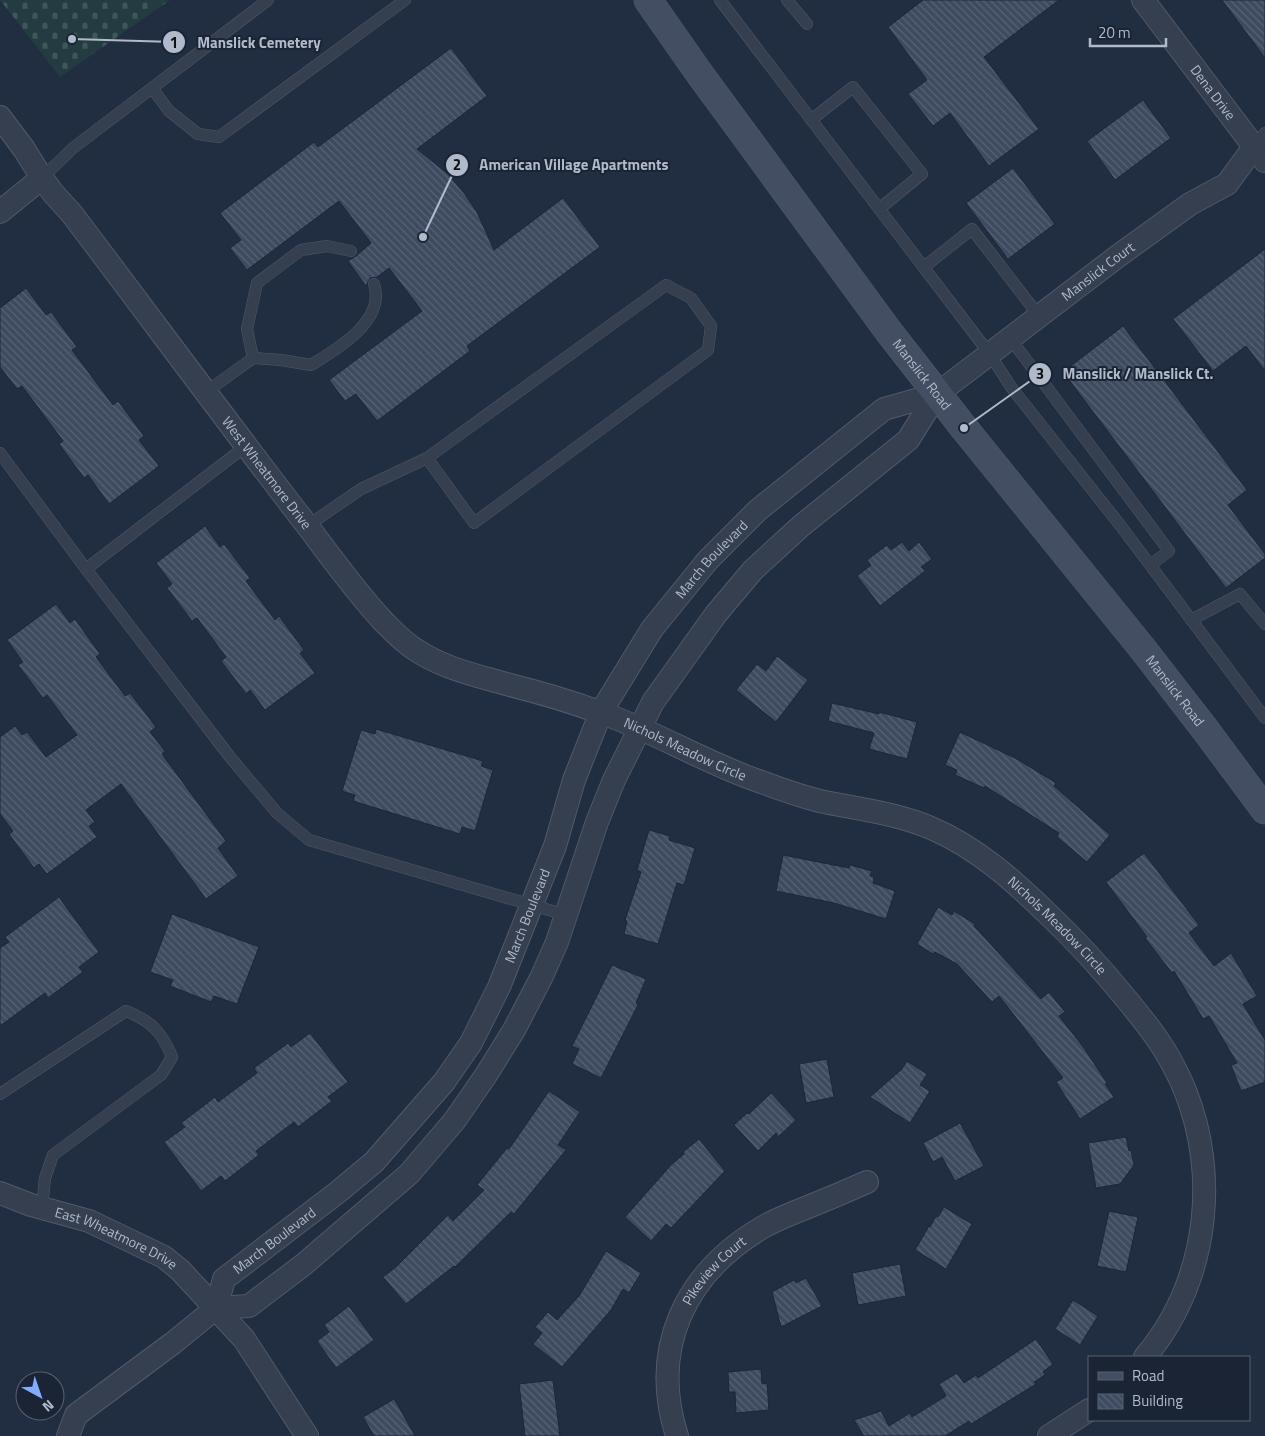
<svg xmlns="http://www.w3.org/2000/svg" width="1265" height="1436" font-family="'Titillium Web',sans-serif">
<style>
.cemetery{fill:url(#cemetery-stones)}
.building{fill:url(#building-back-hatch);stroke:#1d2636}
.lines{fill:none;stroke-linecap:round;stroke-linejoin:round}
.service-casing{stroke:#515a6a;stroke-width:12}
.minor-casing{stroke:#515a6a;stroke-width:24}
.secondary-casing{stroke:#515a6a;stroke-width:29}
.service{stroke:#353f4f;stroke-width:11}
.minor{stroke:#353f4f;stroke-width:22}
.secondary{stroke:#434e63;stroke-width:28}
.labels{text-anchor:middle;stroke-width:4;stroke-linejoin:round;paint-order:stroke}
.street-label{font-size:14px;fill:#b1bacb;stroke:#1b2434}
.leader{fill:none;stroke:#b1bacb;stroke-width:2}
.callout-dot{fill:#b1bacb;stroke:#1b2434;stroke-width:2}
.mark-label{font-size:15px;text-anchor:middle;font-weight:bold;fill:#111}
.callout-label{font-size:15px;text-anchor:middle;font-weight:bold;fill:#b1bacb;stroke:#1b2434;stroke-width:4;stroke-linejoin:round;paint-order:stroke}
</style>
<defs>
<pattern id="cemetery-stones" width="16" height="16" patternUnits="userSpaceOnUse" patternTransform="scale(1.25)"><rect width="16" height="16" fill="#233c41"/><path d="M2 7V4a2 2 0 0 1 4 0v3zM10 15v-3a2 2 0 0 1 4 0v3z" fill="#41565b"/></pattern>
<pattern id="building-back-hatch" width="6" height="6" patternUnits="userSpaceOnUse" patternTransform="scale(1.25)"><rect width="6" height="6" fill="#3d4a60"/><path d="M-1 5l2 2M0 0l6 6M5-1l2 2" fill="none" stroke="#576275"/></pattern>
</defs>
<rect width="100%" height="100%" fill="#212d40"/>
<polygon class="cemetery" points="0,0 170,0 60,77"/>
<g class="building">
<polygon points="923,0 1059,0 984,57 1039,129 989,166 950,113 933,126 908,94 927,80 888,27"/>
<polygon points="1222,0 1265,0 1265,58"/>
<polygon points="451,48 487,96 417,149 448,174 464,193 477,212 494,250 563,198 600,247 467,346 470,351 377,421 356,394 345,401 329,380 422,311 389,268 377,277 370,278 366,286 348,261 356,256 371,243 339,201 247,270 230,248 241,240 220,213 314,142 318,147"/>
<polygon points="1143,100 1171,138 1115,180 1087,141"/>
<polygon points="1013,168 1055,224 1008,259 966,203"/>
<polygon points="1265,249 1265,371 1246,346 1213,371 1173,319"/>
<polygon points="26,288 46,315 51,312 77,347 72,350 113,405 118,401 144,436 139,440 159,466 109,504 88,475 84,478 59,444 63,441 22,386 17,389 0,367 0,308"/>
<polygon points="1123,326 1247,490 1228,505 1265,554 1265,558 1226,588 1063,372"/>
<polygon points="205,526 220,547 224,544 250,578 246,581 275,620 279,616 304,650 300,653 315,673 265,710 250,690 246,694 221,661 226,657 197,618 192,621 167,588 172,584 156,563"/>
<polygon points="902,542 909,551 919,542 932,559 921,567 925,571 880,606 857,576 871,565 867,560 887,545 891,550"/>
<polygon points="56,604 70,623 75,619 100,654 96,657 125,696 130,693 156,727 150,732 165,751 162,754 226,841 218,848 238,876 206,899 121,784 86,810 95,822 89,826 97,837 47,874 39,864 34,868 9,834 13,831 0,814 0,737 15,726 22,735 27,732 46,757 77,735 47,695 43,698 18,665 23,662 7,640"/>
<polygon points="777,656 808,680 776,722 736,690 757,664 766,671"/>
<polygon points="832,703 879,714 879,712 917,722 907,759 869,749 874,733 828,721"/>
<polygon points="376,729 483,761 481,766 493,770 475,831 462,827 460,834 353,801 355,795 342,791 361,730 375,734"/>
<polygon points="960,732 1017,759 1056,783 1054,786 1110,835 1087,862 1057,837 1059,833 985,786 984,788 955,775 957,770 945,765"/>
<polygon points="649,830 670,836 669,840 695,848 684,885 677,883 658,944 624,934 627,921 625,920 641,872 637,870"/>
<polygon points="1144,853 1199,925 1189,933 1214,966 1231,953 1257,996 1243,1004 1265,1040 1265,1082 1241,1091 1231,1065 1237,1063 1209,1016 1203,1019 1174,971 1172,973 1145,938 1147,937 1106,882"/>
<polygon points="783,855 849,868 850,865 872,871 870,876 874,877 873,883 895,891 886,919 834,903 776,891"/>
<polygon points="59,897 99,952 79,967 83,972 48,998 45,993 0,1026 0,948 9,942 5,937"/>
<polygon points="938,907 952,915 954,911 975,924 974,926 1041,999 1049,992 1065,1012 1059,1016 1084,1048 1107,1083 1105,1084 1114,1097 1080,1119 1056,1082 1063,1078 999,996 992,1002 957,964 935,952 933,954 917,944"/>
<polygon points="172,914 259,947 237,1004 214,996 211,1002 170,986 173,980 150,972"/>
<polygon points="612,965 646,979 636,1003 638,1005 601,1078 572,1064 579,1049 572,1046"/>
<polygon points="310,1033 348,1082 328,1097 332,1101 298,1127 294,1122 256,1151 259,1155 225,1181 221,1176 201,1191 164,1142 185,1127 181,1123 215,1097 218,1102 257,1073 254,1068 288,1043 291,1047"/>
<polygon points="827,1059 834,1097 806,1103 799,1064"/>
<polygon points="907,1061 927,1074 920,1085 930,1091 910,1123 870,1097 902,1069"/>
<polygon points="549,1091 580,1112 558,1145 566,1150 514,1214 511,1212 455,1267 454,1266 406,1304 383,1277 396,1267 448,1215 453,1221 484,1190 477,1185 507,1148 509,1149"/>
<polygon points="771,1093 796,1120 778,1137 776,1133 758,1151 734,1125 747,1113 749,1114"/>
<polygon points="960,1123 984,1166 955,1181 942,1157 933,1162 923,1143"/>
<polygon points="1126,1137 1129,1151 1131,1150 1134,1165 1120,1184 1096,1188 1088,1143"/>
<polygon points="699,1139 725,1171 671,1228 666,1224 651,1241 625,1217 671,1165 684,1154 683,1152"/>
<polygon points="944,1207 972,1224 946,1269 915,1250 929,1226 930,1227 936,1216 938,1217"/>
<polygon points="1109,1211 1138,1217 1126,1272 1097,1266"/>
<polygon points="606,1251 641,1273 629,1293 623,1289 611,1310 562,1367 533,1344 542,1333 535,1327 548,1312 557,1320 579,1296"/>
<polygon points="900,1264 906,1296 858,1305 852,1273"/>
<polygon points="806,1278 822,1306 781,1327 772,1292 794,1280 796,1283"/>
<polygon points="1073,1300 1098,1316 1080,1345 1055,1329"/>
<polygon points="349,1306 374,1340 336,1368 317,1341 329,1332 324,1325"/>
<polygon points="1036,1339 1053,1364 1043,1372 1045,1375 1034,1382 1036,1384 1015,1397 971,1424 969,1421 945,1436 864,1436 854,1420 881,1411 889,1426 910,1413 912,1417 946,1396 939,1384 957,1373 964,1383 976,1375 978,1378"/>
<polygon points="761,1369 762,1384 767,1383 769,1410 736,1413 735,1392 729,1392 728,1372"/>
<polygon points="553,1380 560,1436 525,1436 519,1384"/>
<polygon points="394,1399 399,1407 415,1436 374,1436 363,1417"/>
</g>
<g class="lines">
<g class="service-casing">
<g id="service">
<polyline points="720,0 989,353 1011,387 1120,525 1265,718"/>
<polyline points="787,0 807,24"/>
<polyline points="152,88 169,111 198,134 219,137 405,0"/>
<polyline points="811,120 853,87 922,174 879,209"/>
<polyline points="1254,147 1265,133"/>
<polyline points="42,178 73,148 268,0"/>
<polyline points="924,267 972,229 1039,316"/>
<polyline points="1010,338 1169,551 1150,565"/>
<polyline points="253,358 247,329 257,283 301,250 327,246 351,251"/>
<path d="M206,392L253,358L281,360L311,365C337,349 386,321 374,284"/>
<polyline points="0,453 86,569 230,757 277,813 309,840 566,915"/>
<polyline points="307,526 361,489 427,458 474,523 708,350 711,326 691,298 666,285 427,458"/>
<polyline points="86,569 246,446"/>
<polyline points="1191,620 1240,594 1265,624"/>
<path d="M0,1094L126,1011C151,1021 162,1032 172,1057L161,1075L53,1155L45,1178L42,1208"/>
</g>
</g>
<g class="minor-casing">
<g id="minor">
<path id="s1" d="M1143,0L1265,161"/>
<path id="s2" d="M0,117L24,149L42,178L53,193L72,214C150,317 227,422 306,524C331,557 355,591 383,621C393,631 403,642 416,650C443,668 475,675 506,684C538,692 569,701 599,712C652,730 700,760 753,779C775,787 798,796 820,801C857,809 896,813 931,828C978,848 1015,882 1051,917C1077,942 1100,967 1123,995C1142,1018 1161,1041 1174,1067C1184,1085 1191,1105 1196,1124C1216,1205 1199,1293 1145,1357"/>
<polyline points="0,212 42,178"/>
<path id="s3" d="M0,1193L31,1205L89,1221L164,1257L180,1270L244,1339L307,1436"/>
<path id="s4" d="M216,1308L249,1306L303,1265L409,1174L455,1120L486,1075L514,1030L542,976L557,942L597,822L614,780L653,702L716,614L753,570L801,526L908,440L937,394L1118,256L1190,204L1227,184L1254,147"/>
<path id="s5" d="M68,1436L76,1415L173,1343L216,1308L224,1279L338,1192L374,1162L444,1082L471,1043L499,987L555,846L574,780L601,712L652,629L708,560L758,510L884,409L937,394"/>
<path id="s6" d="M677,1436C649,1348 685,1273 763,1227C777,1219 793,1213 808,1207C828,1199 847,1191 867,1182"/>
<polyline points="1049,1436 1089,1410"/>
</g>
</g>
<g class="secondary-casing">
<g id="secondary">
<path id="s7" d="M648,0L699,73L889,332L964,428L1142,648L1204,728L1265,810"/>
</g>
</g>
<use href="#service" class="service"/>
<use href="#minor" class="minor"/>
<use href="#secondary" class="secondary"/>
</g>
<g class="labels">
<g class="street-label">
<text dy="5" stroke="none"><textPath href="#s1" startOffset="116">Dena Drive</textPath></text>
<text dy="5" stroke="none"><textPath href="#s4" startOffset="1401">Manslick Court</textPath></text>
<text dy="5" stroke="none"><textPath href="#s7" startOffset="464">Manslick Road</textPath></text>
<text dy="5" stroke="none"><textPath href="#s2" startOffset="445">West Wheatmore Drive</textPath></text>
<text dy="5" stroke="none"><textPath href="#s5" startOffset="1118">March Boulevard</textPath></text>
<text dy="5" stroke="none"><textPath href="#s7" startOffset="869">Manslick Road</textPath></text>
<text dy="5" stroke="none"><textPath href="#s2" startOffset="965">Nichols Meadow Circle</textPath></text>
<text dy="5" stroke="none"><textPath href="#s5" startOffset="712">March Boulevard</textPath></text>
<text dy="5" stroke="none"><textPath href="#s2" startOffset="1385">Nichols Meadow Circle</textPath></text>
<text dy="5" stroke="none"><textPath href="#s3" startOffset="125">East Wheatmore Drive</textPath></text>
<text dy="5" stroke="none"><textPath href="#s5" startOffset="292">March Boulevard</textPath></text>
<text dy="5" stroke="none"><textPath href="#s6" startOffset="180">Pikeview Court</textPath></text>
</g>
</g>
<path class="leader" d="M72 39L174 42M423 237L457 165M964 428L1040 374"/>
<g class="callout-dot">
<circle cx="72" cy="39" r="5"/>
<circle cx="423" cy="237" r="5"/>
<circle cx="964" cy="428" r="5"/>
<circle cx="174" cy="42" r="12"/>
<circle cx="457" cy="165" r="12"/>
<circle cx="1040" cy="374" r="12"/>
</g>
<g class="mark-label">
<text x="174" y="48">1</text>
<text x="457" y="170">2</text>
<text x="1040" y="379">3</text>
</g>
<g class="callout-label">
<text x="259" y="48">Manslick Cemetery</text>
<text x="574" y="170">American Village Apartments</text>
<text x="1138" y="379">Manslick / Manslick Ct.</text>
</g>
<rect x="1088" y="1356" width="162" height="65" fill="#1b2434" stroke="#576070"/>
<rect x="1098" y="1372" width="25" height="8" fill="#434e63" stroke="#576070"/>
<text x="1132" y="1381" font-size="15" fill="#b1bacb">Road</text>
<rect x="1098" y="1394" width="25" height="15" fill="url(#building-back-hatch)" stroke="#576070"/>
<text x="1132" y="1406" font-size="15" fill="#b1bacb">Building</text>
<g transform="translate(40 1396) rotate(140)"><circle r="24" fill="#1b2434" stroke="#576070"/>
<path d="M0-4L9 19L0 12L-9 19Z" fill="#82adff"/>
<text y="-8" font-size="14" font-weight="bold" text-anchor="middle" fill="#b1bacb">N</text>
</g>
<path d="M1090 38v8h76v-8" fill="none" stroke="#b1bacb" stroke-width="2.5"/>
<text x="1098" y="38" font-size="15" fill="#b1bacb" stroke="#1b2434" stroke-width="4" paint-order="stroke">20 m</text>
</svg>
